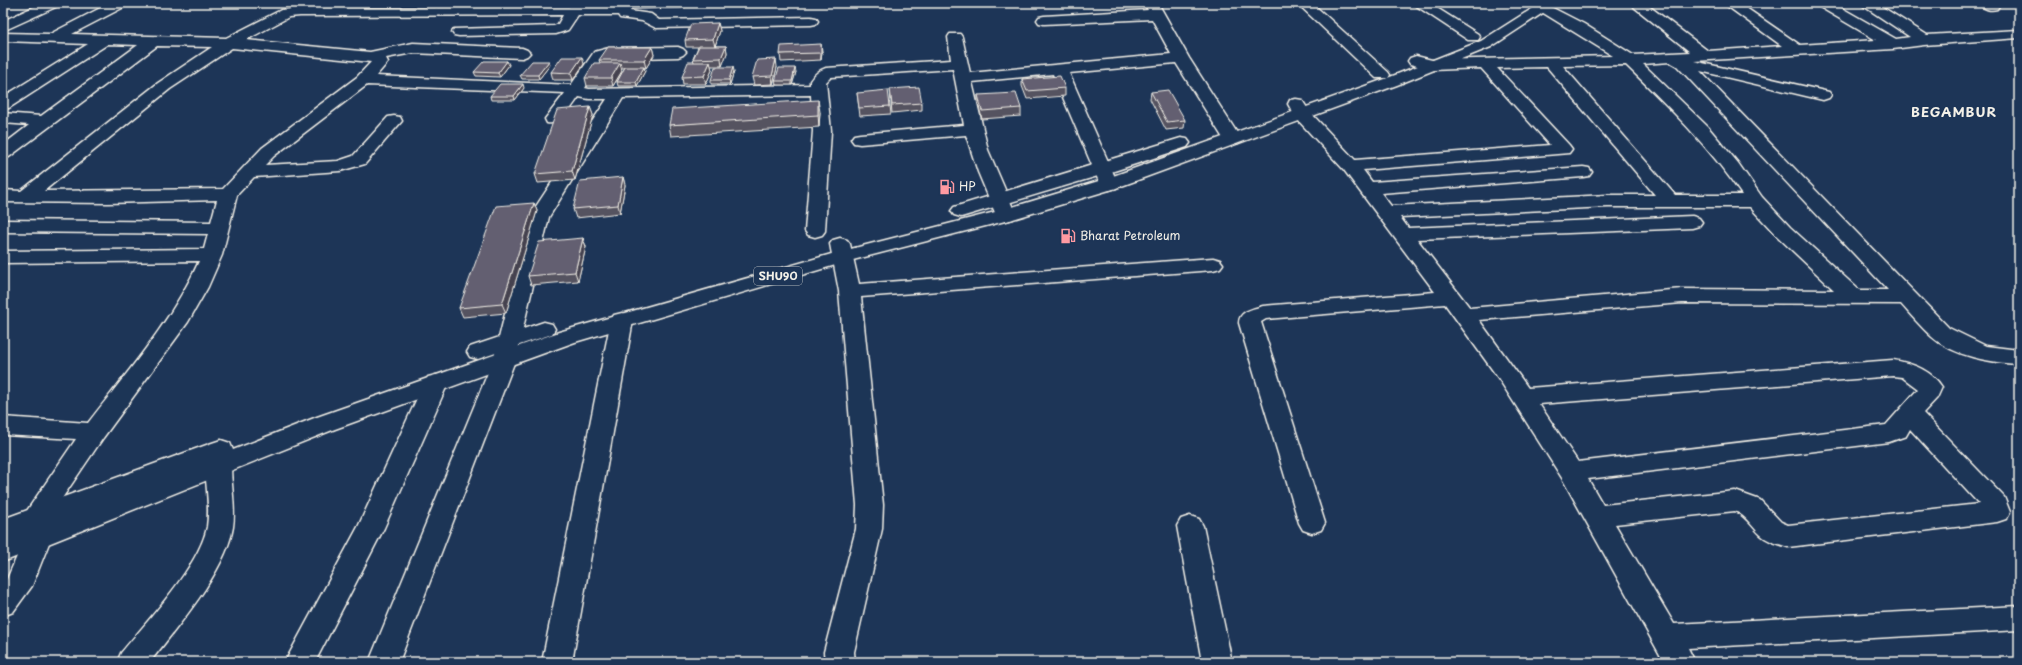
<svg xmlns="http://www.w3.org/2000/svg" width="2022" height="665" font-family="'Playpen Sans',sans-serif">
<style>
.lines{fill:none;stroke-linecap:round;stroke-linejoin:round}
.minor-casing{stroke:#f4f1e8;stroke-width:3}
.major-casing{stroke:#f4f1e8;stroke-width:3}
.minor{fill:#1d3557;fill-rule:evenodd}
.major{fill:#1d3557;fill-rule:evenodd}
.wall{fill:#555261;stroke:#f4f1e8}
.shaded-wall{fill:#45424f;stroke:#f4f1e8}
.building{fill:#635f71;stroke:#f4f1e8}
.labels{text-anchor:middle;stroke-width:3;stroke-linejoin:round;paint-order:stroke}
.shield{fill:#1d3557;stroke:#b4b9bc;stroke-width:1}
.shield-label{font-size:11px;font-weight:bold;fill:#f4f1e8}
.poi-label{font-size:12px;fill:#f4f1e8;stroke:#1d3557;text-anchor:start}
.far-district-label{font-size:13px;font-weight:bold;letter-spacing:1px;fill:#f4f1e8;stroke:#1d3557}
</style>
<rect width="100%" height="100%" fill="#1d3557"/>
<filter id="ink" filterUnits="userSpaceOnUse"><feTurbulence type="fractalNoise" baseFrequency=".025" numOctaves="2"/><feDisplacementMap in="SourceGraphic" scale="8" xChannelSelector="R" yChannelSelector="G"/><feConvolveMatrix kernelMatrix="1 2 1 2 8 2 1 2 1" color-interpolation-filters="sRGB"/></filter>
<g filter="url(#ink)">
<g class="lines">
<g class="minor-casing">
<g id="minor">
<path d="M110,3H128L126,6L72,34L226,38L281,10L300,8L569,7L571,3H585L583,7H619L621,3H687L685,6L680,7L632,8L630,11L651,14L659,20L811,17L816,18L818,21L816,24L811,25L656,28L642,21L620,18L618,15H578L568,30L556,34L459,36L454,35L452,32L454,29L554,26L558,24L563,15L300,16L289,17L246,40L370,52L413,43L522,48L527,50L530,53L527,56L522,58L413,53L386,58L388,62L376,76L571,85L594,52L609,48L678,47L683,49L686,52L683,55L678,57L604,59L585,88L589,89L810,85V81C814,75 819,70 826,68L951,60L948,37L950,34H960L962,37L970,73L1171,54L1152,19L1044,24L1039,23L1037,20L1039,17L1044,16L1148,10L1144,3H1158L1189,58L1241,139L1238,143L1232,144L1226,143L1176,63L1069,73L1118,184L1116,188L1109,190L1102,188L1100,184L1053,74L972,82L988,150L1016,215L1013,219L1006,221L999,219L996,215L978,172L966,135L860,144L854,143L851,139L854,135L860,134L964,125L953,69L831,77L826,82L831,131L825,231L822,235L815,237L808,235L805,231L813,131L811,95L623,98L549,217L516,358L399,662H369L494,358L529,217L607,99H589L579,97C571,107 562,126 547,123L545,119L565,93L367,85L274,156L265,165L338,161L353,156L388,117L394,116L400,117L402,121L365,164L340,171L254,177L237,195L222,255L208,287L188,322L103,438L48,519L51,538L32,586L13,612L3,616V584L7,579L25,538L22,518L76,439L3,435V417L88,423C128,371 172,321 199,261L3,263V251L204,249L208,234L3,232V220L211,222L217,200L108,203L3,202V190L21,191L158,83L212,47L157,46L9,157L3,158V145L29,125L3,123V113L41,116L138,45L108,44L9,108L3,109V97L88,44L3,41V33L50,34ZM232,48L371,62L357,77L262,148L223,189L44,191L170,89Z"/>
<polygon points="1297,3 1312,3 1388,72 1390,75 1388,78 1376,78"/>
<polygon points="1412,3 1429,3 1478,34 1480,37 1478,40 1468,40"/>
<path d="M1629,3H1645L1708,51L1782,46L1723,3H1739L1800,45L1876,40L1818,6L1816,3H1833L1896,39L1910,37L1859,3H1876L1927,35L2019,30V38L1924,45L1893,49L1694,61L1829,92L1831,95L1829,98L1823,100L1700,71L1949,328L1986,346L2019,350V364C1992,363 1953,356 1932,337C1921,327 1911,315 1901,304L1682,303L1479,320L1528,388L1893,360C1912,363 1931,370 1942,387L1937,398L1923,413L2004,497L2010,512L2006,519L1997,522L1788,547C1779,544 1769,542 1761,535C1752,527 1747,516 1735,511L1615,524L1674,624L2019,606V630L1688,648L1695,662H1664L1562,478L1499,379L1445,304L1266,319L1261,322L1325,523L1321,530L1312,533L1303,530L1299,523L1239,323C1239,311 1253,309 1263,306L1435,292L1344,170L1296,118L1288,104L1290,100L1296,99L1302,100L1309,111L1355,160L1550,145L1481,68L1432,70L1410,64L1408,61L1410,58L1416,56L1432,60L1613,56L1540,11L1538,8L1540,5L1545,4L1584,24L1633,55L1690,52ZM1670,62L1677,66L1888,290H1859L1790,227L1762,197L1738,163L1708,127L1643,64ZM1626,65C1668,106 1709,146 1742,195H1675L1563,66ZM1547,67L1655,195H1608L1391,206L1381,193L1583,177L1589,176L1592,172L1589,168L1583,167L1372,182L1363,170L1569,153L1572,149L1569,145L1497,68ZM1608,207H1750L1776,235L1834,290L1682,289L1470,308L1417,239L1692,228L1699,226L1702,222L1699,218L1692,216L1408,228L1400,217ZM1893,376L1902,377L1918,389L1886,425L1578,462L1539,404ZM1910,429L1979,504L1788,525L1781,522L1760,500L1735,491L1603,505L1588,479L1889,442L1906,436Z"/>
<path d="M1979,3H1997L1999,6L1997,9C1990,11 1983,9 1979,3Z"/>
<polygon points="840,238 847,240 850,244 859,284 1213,258 1220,260 1223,264 1220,268 1213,270 861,297 883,505 882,529 854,652 855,662 825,662 824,652 856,529 857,505 839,291 830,244 833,240"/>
<polygon points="622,313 630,315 633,320 572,662 542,662 611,320 614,315"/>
<polygon points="436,375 444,377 448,383 384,528 315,662 285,662 358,527 424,383 428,377"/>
<path d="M218,457L227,459L231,466C231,486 236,508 233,527C226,571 177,627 150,662H117L121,653C147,621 199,567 207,527C210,507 206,486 205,466L209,459Z"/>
<polygon points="1190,516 1199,519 1203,526 1232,662 1202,662 1177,526 1181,519"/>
</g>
</g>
<g class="major-casing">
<g id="major">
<polygon points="42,3 60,3 58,6 3,31 3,21"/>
<polygon points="1541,3 1558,3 1491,47 1397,85 1116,188 1013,219 849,261 575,342 335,429 3,562 3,519 212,443 221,440 230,443 233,450 317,417 559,332 835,253 999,211 1102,180 1385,79 1481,41"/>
<polygon points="1181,138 1187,139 1190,143 1187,147 1108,173 961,217 954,215 951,211 954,207"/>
<polygon points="544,322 552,324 555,329 552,334 478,359 470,357 467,352 470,347"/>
</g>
</g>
<use href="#minor" class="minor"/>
<use href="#major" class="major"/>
</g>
<g class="wall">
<polygon points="718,23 720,31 715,46 726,46 727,53 722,66 711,66 712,70 706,84 683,84 682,77 694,62 693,59 698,47 686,47 685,40"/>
<polygon points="652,47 654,55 646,68 644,68 645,71 637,86 618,86 617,82 625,68 621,68 622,71 613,86 587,86 585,78 600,63 599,60"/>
<polygon points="822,51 821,60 781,62 780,54"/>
<polygon points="507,61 509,65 500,77 476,76 474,72"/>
<polygon points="584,64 573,80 553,80 551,72"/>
<polygon points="550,65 539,79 522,79 520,75"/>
<polygon points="777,67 773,84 754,85 752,77"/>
<polygon points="734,71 730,84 711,84 711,80"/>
<polygon points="796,72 792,85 776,85 775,81"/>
<polygon points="1022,79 1065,88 1065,96 1027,99 1022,86"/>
<polygon points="524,88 515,100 491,100 490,96"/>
<polygon points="890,89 922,103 922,110 892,113"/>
<polygon points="1151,92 1185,120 1184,128 1166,130 1150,99"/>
<polygon points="857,93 890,106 891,114 860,116"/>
<polygon points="978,95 1021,108 1021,116 982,119 978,103"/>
<polygon points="590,107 593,115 575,180 538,183 535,174"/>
<polygon points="820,112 819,127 671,136 669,125"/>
<polygon points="623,177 625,185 620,213 576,218 573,209"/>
<polygon points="534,203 537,211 506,313 463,317 459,308"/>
<polygon points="583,238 586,247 578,281 531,285 528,276"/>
</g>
<g class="shaded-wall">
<polygon points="718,23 720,31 715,46 713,39"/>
<polygon points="821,44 822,51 821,60"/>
<polygon points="726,46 727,53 722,66 721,58"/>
<polygon points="652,47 654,55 646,68 644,60"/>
<polygon points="582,57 584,64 573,80 571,73"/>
<polygon points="776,59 777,67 773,84 772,76"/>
<polygon points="507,61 509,65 500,77 498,73"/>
<polygon points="549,61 550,65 539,79 538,75"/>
<polygon points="710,62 712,70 706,84 704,76"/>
<polygon points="620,63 622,71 613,86 611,78"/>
<polygon points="644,67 645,71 637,86 636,82"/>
<polygon points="733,67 734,71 730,84 729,80"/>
<polygon points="795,68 796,72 792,85 792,81"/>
<polygon points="523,84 524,88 515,100 514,96"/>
<polygon points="818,100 820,112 819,127 818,115"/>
<polygon points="590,107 593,115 575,180 572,171"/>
<polygon points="623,177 625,185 620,213 618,205"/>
<polygon points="534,203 537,211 506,313 502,304"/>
<polygon points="583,238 586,247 578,281 575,272"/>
</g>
<g class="building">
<polygon points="718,23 713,39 685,40 691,24"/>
<polygon points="821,44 821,53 780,54 781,46"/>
<polygon points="699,46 726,46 721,58 693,59"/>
<polygon points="608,47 652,47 644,60 599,60"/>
<polygon points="562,57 582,57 571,73 551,72"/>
<polygon points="776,59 772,76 752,77 757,60"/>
<polygon points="484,61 507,61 498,73 474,72"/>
<polygon points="532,61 549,61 538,75 520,75"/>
<polygon points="688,62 710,62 704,76 682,77"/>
<polygon points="594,63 620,63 611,78 585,78"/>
<polygon points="625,67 644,67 636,82 617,82"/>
<polygon points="715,67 733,67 729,80 711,80"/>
<polygon points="779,68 795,68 792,81 775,81"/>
<polygon points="1060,76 1065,88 1027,91 1022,79"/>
<polygon points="500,84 523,84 514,96 490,96"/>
<polygon points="919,87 922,103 892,105 890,89"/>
<polygon points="888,90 890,106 859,108 857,93"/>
<polygon points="1168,90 1185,120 1167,122 1151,92"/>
<polygon points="1016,93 1021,108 982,111 978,95"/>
<polygon points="818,100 818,115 669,125 672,109"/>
<polygon points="590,107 572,171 535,174 557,110"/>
<polygon points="623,177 618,205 573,209 580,181"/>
<polygon points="534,203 502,304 459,308 496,206"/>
<polygon points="583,238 575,272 528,276 539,242"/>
</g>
</g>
<defs>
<g id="fuel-bare" transform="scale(1.2)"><path d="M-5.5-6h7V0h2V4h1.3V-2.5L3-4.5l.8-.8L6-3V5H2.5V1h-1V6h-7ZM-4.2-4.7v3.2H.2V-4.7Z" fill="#ff9aa2" stroke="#1d3557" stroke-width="2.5" paint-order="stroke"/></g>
</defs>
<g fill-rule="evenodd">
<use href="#fuel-bare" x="947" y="187"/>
<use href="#fuel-bare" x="1068" y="236"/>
</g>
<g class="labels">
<rect class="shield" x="754" y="267" width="48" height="18" rx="3"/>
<g class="shield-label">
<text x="778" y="280">SHU90</text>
</g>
<g class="poi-label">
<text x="959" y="191">HP</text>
<text x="1080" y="240">Bharat Petroleum</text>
</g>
<g class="far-district-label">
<text x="1954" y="117">BEGAMBUR</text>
</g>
</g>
<rect width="2022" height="665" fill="none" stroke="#1d3557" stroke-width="16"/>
<rect x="8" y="8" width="2006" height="649" fill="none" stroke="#f4f1e8" stroke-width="1.5" filter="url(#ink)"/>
</svg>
